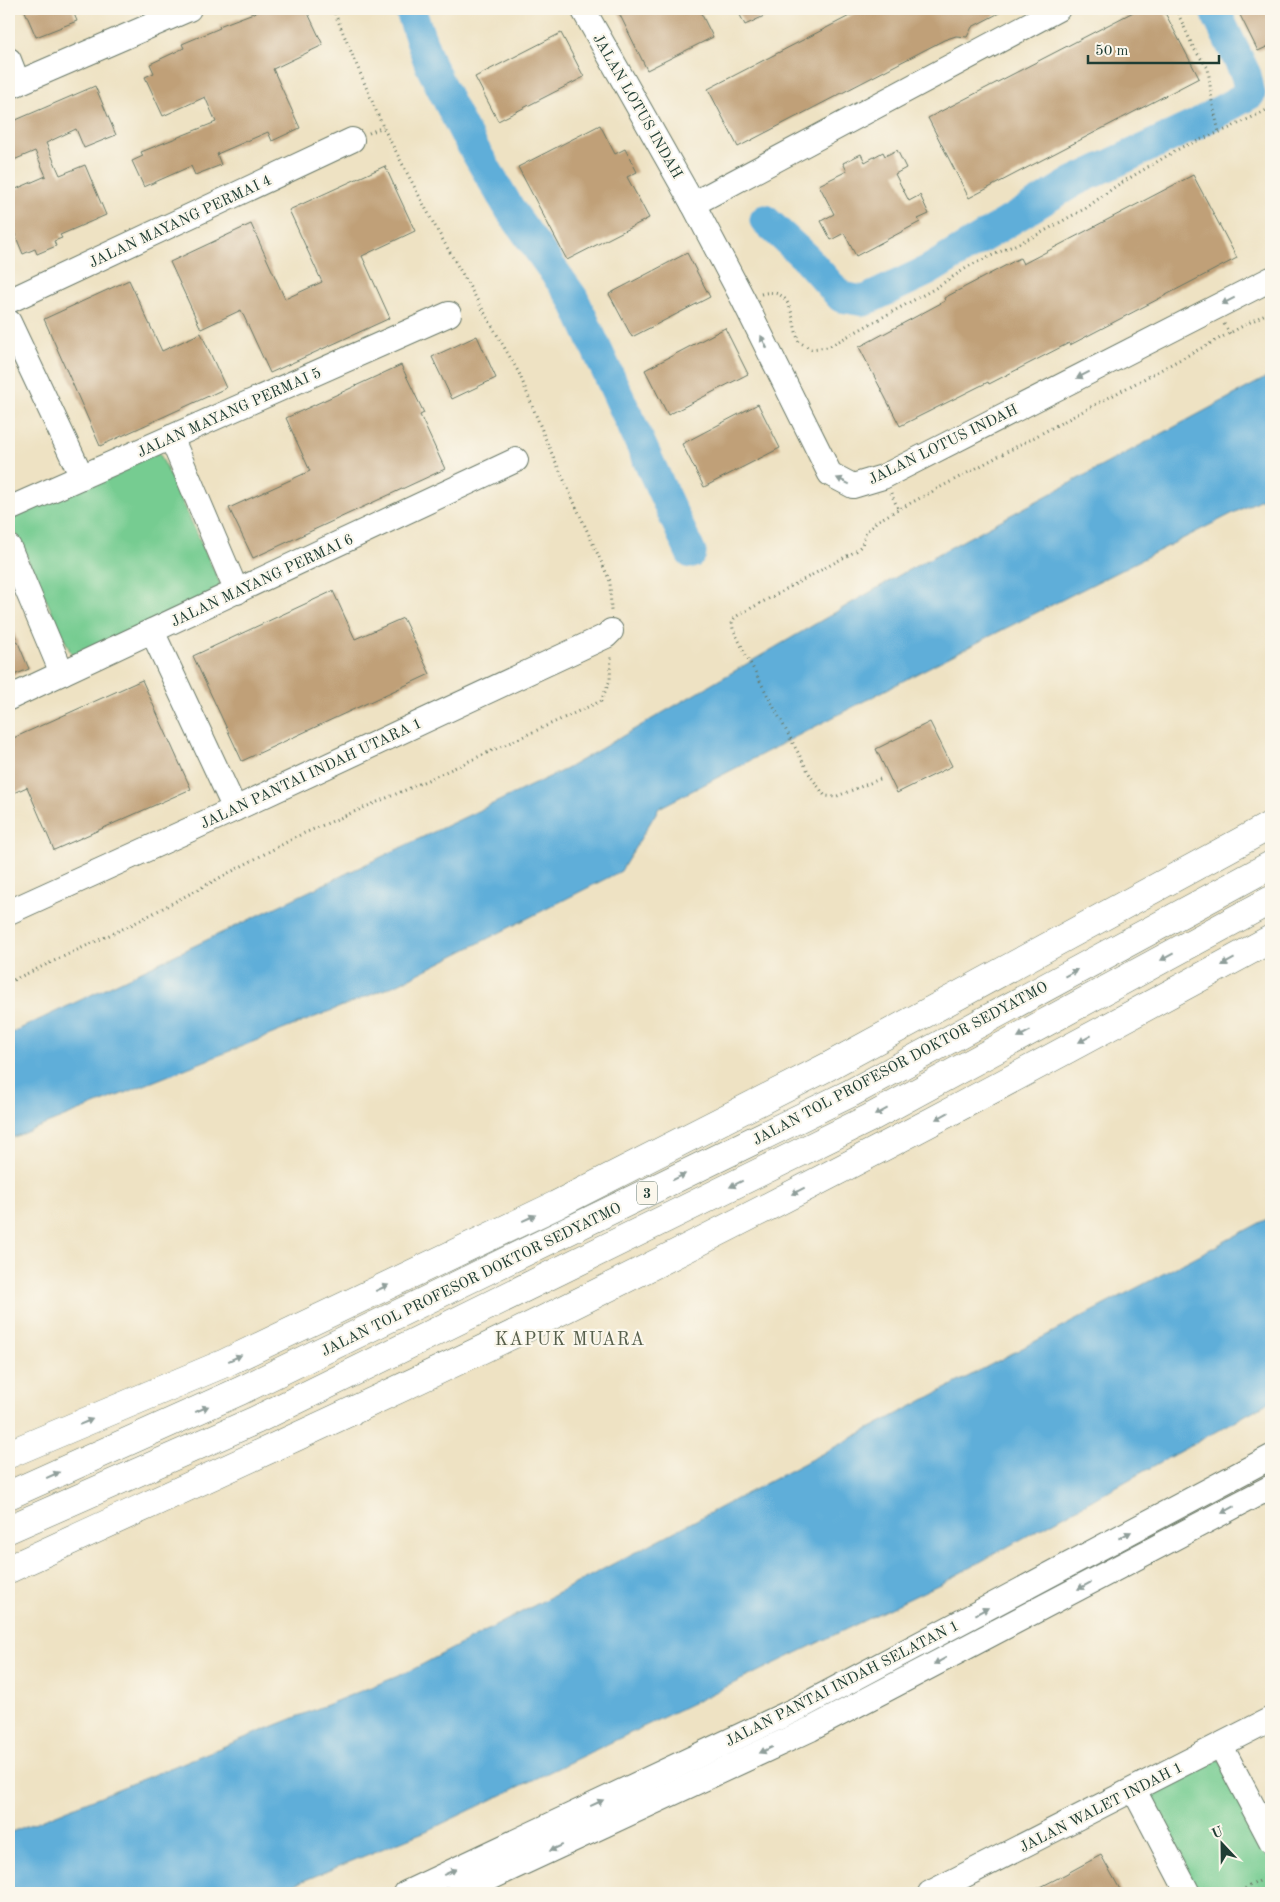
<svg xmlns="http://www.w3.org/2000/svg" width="1280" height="1902" font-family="'Old Standard TT',serif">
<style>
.green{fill:#76cc91;stroke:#4a8462}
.water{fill:#5faed9;stroke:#3f7686}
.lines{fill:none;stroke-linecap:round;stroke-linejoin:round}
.river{stroke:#5faed9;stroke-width:31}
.building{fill:#c0a078}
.minor-casing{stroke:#677766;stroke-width:26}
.highway-casing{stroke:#677766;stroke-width:29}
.path{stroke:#677766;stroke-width:3;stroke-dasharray:1 4;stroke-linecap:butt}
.minor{stroke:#fff;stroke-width:24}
.highway{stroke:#fff;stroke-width:28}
.oneway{fill:#8f9e9a}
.labels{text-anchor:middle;stroke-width:4.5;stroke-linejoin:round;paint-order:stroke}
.shield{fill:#fbf7ec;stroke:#61756b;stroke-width:1}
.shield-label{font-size:14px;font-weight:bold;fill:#1f3d34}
.street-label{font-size:15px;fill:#1f3d34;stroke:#fbf7ec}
.quarter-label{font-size:18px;letter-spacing:1px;fill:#57604c;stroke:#fbf7ec}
</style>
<rect width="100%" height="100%" fill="#fbf7ec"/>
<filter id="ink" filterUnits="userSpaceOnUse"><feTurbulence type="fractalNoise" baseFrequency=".02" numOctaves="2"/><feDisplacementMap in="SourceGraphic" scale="10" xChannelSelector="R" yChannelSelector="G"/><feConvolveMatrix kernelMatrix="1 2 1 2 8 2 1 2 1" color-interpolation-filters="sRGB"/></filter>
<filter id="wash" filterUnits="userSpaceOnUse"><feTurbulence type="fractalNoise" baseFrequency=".0096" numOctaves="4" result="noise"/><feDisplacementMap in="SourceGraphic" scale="20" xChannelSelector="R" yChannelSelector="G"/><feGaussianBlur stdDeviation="1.12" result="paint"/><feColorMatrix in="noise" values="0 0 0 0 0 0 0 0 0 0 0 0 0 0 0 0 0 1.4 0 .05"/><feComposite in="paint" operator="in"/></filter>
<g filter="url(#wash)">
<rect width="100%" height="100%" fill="#eee2c3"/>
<g class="green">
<polygon points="158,450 225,594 76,664 9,519"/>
<polygon points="1219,1759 1271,1859 1271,1893 1196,1893 1146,1796"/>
</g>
<g class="water">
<polygon points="1271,375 1271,494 941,661 659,808 621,871 398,984 9,1139 9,1034 566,769 903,573"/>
<polygon points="1271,1217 1271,1401 942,1583 431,1829 273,1893 9,1893 9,1833 408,1672"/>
</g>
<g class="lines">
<g class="river">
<polyline points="410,9 430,65 464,132 511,211 573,298 691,553"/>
<polyline points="765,220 806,258 841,297 864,301 929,270 1073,182 1195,125 1250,94 1246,75 1214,9"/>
</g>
</g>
<g id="blocks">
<g class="building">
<polygon points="24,9 72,9 77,21 36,37"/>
<polygon points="264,9 306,9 323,45 273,69 300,128 272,141 268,132 217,154 221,165 195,175 191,166 144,187 132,161 143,156 141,152 216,122 205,97 163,116 145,77 154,73 150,64 184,48 182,44 220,28 219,26"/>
<polygon points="617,9 699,9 713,37 647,70"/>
<polygon points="737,9 779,9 745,25"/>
<polygon points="863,9 1007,9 972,27 967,37 956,36 944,40 738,147 708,89"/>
<polygon points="1139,9 1163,9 1199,78 969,198 928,118"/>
<polygon points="1237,9 1271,9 1271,45 1258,51"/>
<polygon points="561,33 584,77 498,121 475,77"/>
<polygon points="95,86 116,135 84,148 76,129 46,143 60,175 85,165 106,215 60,235 62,238 54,241 56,246 37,254 35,249 23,254 9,220 9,192 46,176 35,151 9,162 9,123"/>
<polygon points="600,125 615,154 625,149 637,172 627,177 649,218 567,260 518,167"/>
<polygon points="897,150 906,168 895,174 909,201 920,195 929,214 918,219 920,222 856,256 844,233 831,240 821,221 834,214 819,185 847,171 843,163 861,154 865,162 883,152 885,156"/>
<polygon points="385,166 415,231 362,256 390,318 270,373 241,310 201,329 170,262 251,224 285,299 322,282 289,210"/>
<polygon points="1193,175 1237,258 1070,345 1069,343 989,384 988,382 900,426 859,347 945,301 944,298 1020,258 1023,264"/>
<polygon points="687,253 710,297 632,337 609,294"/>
<polygon points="129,280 162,351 201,333 226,388 100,446 44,319"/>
<polygon points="725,328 748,374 668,415 645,370"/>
<polygon points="477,336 496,378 452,399 432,357"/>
<polygon points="401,365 424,413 420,415 445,469 253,558 229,508 310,471 286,418"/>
<polygon points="758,404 780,448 704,487 682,444"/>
<polygon points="333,591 355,639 403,618 430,674 242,761 193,656"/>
<polygon points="9,621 29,669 9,677"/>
<polygon points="142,680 191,789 54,850 27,787 9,795 9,740"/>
<polygon points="930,722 952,766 897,793 876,749"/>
<polygon points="1101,1855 1122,1893 1029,1893 1064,1875"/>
</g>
</g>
</g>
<g filter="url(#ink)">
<use href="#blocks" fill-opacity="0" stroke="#677766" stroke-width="1"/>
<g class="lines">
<g class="minor-casing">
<g id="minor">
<polyline points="583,9 693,204 743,299 830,474 853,486 883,477 1271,279"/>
<polyline points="9,60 18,83"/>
<polyline points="9,87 189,9"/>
<polyline points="693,204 1058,9"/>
<polyline points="9,301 352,140"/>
<polyline points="9,322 82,477"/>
<polyline points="171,437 237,592"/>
<polyline points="9,509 449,314"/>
<polyline points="9,547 62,673"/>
<polyline points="152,631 235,809"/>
<polyline points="9,698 516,460"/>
<polyline points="9,912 235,809 606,636 611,631"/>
<polyline points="1221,1746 1271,1841"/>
<polyline points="1134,1790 1188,1893"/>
<polyline points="406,1893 799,1708 1271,1457"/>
<polyline points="458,1893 811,1729 1271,1487"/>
<polyline points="930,1893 1271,1719"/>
</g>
</g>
<g class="highway-casing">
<g id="highway">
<polyline points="9,1454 225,1363 556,1205 829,1066 1271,825"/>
<polyline points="9,1495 240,1391 851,1093 1271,865"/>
<polyline points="9,1529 256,1420 870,1118 1271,900"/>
<path d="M9,1569C204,1479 401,1391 593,1295C822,1182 1047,1061 1271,939"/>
</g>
</g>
<g class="path">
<polyline points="333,9 383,127 436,228 519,373 548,445 610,581 611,611"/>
<polyline points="1176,9 1194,49 1208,68 1212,101 1219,132"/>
<polyline points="369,133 383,127"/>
<path d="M761,294C794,285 791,321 799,342L811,349L828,347L934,289L971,265L1039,234L1086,208L1116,186L1182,147L1230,128L1271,108"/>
<polyline points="1224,324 1230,334"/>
<polyline points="891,493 899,511"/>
<polyline points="880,779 835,797 825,796 811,777 745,653 733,629 732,622 735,617 856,551 862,545 866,532 877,521 1271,311"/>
<polyline points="9,982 133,924 300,835 410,788 601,701 610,680 611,655"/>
<polyline points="1236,1893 1271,1875"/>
</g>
<use href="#minor" class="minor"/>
<use href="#highway" class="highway"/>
</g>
<defs><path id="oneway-solid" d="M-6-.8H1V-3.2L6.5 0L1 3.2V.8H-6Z" transform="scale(1.25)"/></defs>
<g class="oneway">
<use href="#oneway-solid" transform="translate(1228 301) rotate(153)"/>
<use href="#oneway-solid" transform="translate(764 342) rotate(-116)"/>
<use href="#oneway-solid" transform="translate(1083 375) rotate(153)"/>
<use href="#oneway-solid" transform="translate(843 481) rotate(-154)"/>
<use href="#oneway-solid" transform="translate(1167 957) rotate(152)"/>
<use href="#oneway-solid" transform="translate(1228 962) rotate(151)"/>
<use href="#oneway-solid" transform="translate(1071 973) rotate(-29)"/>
<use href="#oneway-solid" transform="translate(1024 1034) rotate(152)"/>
<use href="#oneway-solid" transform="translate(1085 1039) rotate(152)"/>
<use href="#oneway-solid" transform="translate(881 1112) rotate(152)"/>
<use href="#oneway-solid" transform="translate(942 1116) rotate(152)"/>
<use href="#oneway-solid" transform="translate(679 1177) rotate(-26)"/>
<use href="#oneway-solid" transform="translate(736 1184) rotate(154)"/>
<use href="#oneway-solid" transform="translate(798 1191) rotate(153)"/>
<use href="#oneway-solid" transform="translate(529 1218) rotate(-25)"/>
<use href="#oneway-solid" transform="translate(382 1288) rotate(-25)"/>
<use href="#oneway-solid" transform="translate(235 1358) rotate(-25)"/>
<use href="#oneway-solid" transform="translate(202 1409) rotate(-24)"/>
<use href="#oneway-solid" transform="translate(86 1422) rotate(-23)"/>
<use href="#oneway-solid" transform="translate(53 1475) rotate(-24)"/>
<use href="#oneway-solid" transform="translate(1228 1510) rotate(152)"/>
<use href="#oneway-solid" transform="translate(1125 1535) rotate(-28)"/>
<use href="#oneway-solid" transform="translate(1084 1586) rotate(152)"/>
<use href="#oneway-solid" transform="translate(982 1611) rotate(-28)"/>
<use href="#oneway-solid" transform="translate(940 1661) rotate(152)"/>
<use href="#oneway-solid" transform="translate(766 1750) rotate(155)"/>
<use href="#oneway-solid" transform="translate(597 1803) rotate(-25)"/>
<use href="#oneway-solid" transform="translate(556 1848) rotate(155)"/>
<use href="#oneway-solid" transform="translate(450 1872) rotate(-25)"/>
</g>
</g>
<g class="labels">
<rect class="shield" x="637" y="1181.5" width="20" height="23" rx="4"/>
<g class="shield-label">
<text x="647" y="1198">3</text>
</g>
<g class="street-label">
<text transform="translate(638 106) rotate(60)" y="5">JALAN LOTUS INDAH</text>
<text transform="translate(180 221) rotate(-25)" y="5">JALAN MAYANG PERMAI 4</text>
<text transform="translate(229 412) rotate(-24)" y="5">JALAN MAYANG PERMAI 5</text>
<text transform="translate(943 444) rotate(-26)" y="5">JALAN LOTUS INDAH</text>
<text transform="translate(262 580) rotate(-25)" y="5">JALAN MAYANG PERMAI 6</text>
<text transform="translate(311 773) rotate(-25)" y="5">JALAN PANTAI INDAH UTARA 1</text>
<text transform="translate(900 1063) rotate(-28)" y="5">JALAN TOL PROFESOR DOKTOR SEDYATMO</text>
<text transform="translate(471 1279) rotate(-26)" y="5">JALAN TOL PROFESOR DOKTOR SEDYATMO</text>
<text transform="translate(842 1683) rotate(-27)" y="5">JALAN PANTAI INDAH SELATAN 1</text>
<text transform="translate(1101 1807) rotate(-27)" y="5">JALAN WALET INDAH 1</text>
</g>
<g class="quarter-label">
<text x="570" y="1345">KAPUK MUARA</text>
</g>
</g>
<rect width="1280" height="1902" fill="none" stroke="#fbf7ec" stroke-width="30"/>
<g transform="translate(1222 1844) rotate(338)" stroke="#fbf7ec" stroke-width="4" paint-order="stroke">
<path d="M0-4L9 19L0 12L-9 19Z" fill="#1f3d34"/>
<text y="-8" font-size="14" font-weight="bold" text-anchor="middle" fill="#1f3d34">U</text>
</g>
<path d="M1088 55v8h131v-8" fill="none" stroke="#1f3d34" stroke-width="2.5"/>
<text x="1095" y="55" font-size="15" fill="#1f3d34" stroke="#fbf7ec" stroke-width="4" paint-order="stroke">50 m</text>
</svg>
